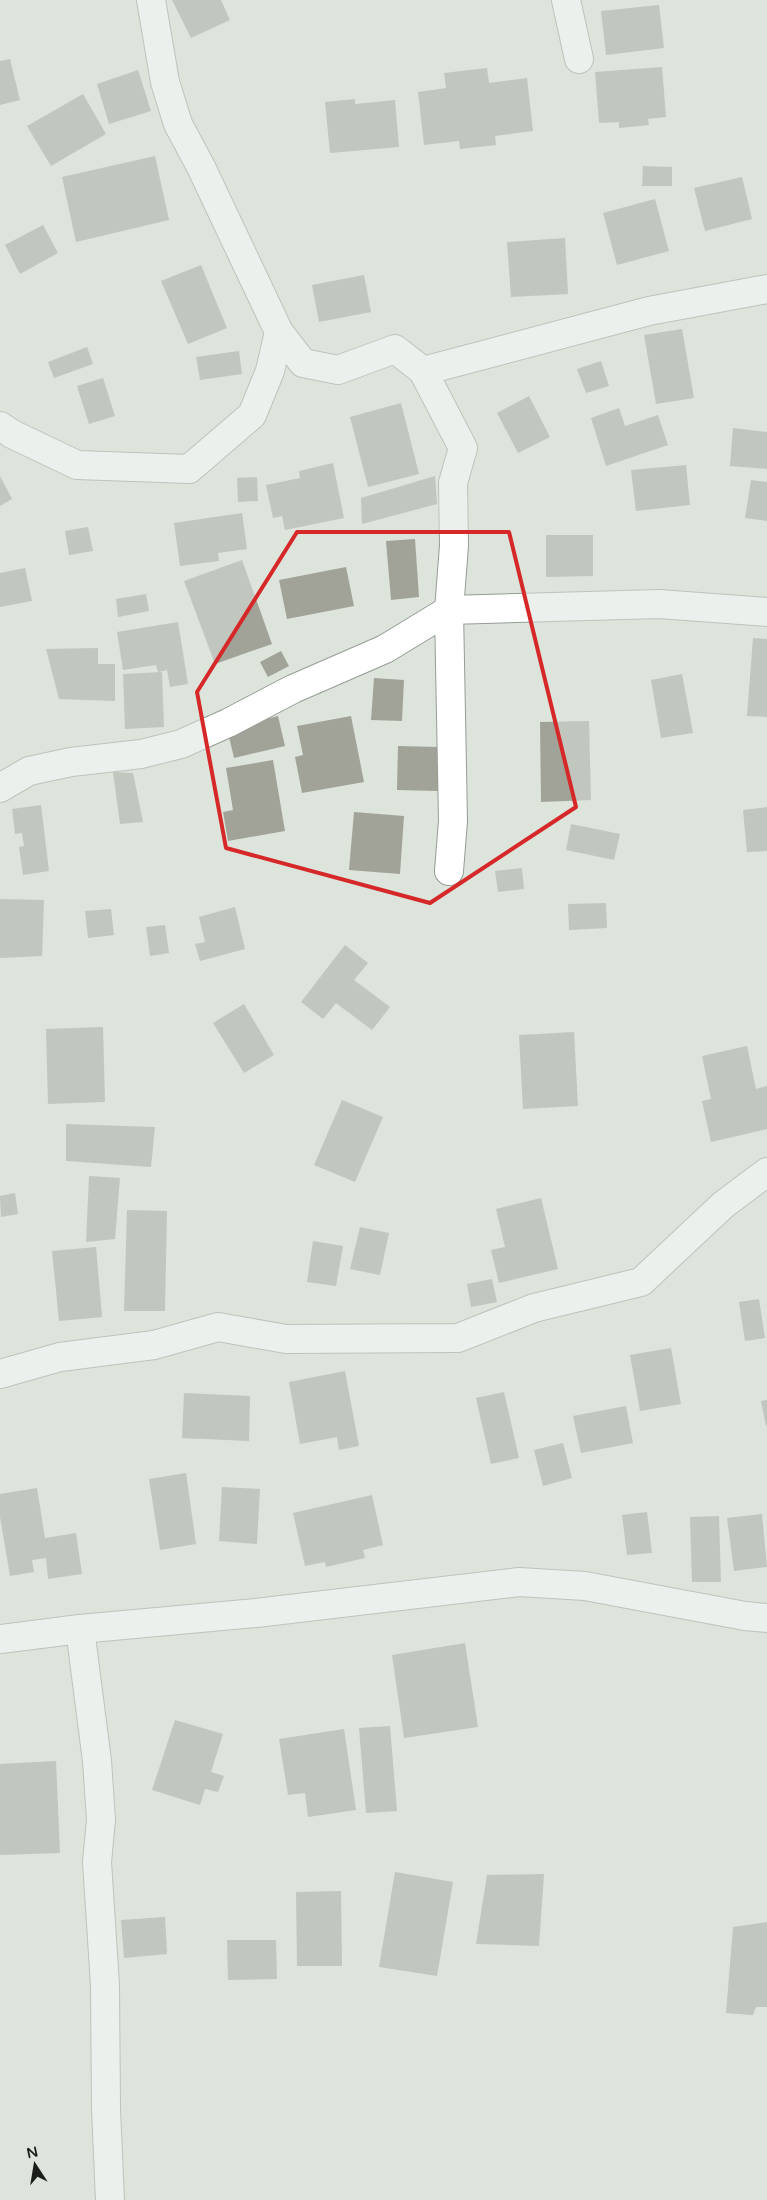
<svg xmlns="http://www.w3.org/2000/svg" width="767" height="2200" font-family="'Varela Round',sans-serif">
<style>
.building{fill:#a1a399}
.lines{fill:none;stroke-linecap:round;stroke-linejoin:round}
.street-casing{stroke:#959d95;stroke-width:30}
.street{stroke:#fff;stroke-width:28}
.marked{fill:none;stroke:#d62828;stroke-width:4;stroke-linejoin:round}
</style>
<rect width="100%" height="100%" fill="#dce4dc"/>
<g class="building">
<polygon points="172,0 221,0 230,20 191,38"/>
<polygon points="659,5 664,48 606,55 601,11"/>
<polygon points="10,59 20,100 0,105 0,61"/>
<polygon points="662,67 666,117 648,119 649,125 619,128 619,122 599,123 595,72"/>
<polygon points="487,68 489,83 527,78 533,131 495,136 496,145 460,149 459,141 424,145 418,92 446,88 444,73"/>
<polygon points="138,70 151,111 109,124 97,84"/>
<polygon points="83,94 106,134 51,166 27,126"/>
<polygon points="355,99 355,104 395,100 399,147 330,153 325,102"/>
<polygon points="155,156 169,220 76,242 62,177"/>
<polygon points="643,166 672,167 672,186 642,186"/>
<polygon points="742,177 752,219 705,231 694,188"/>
<polygon points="655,199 669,251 617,265 603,213"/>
<polygon points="43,225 58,253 20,274 5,245"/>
<polygon points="565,238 568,294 511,297 507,242"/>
<polygon points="201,265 227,328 188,344 161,281"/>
<polygon points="364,275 371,312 319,322 312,285"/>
<polygon points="682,329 694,398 656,404 644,335"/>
<polygon points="87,347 93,364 54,378 48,362"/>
<polygon points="239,351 242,374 200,380 196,357"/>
<polygon points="601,361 609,386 586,393 577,369"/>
<polygon points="103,378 115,416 89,424 77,386"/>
<polygon points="529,396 550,437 518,453 497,413"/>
<polygon points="401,403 419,474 368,487 350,417"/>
<polygon points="619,408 625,426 658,415 668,445 606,466 591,418"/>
<polygon points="733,428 767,432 767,469 730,466"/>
<polygon points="333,463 344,518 285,530 282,516 273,518 266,485 300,478 299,471"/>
<polygon points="686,465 690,505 636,511 631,470"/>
<polygon points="0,476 12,499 0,506"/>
<polygon points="435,476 437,504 362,524 361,498"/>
<polygon points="257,477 258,501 238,502 237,478"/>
<polygon points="751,480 767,482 767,521 745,518"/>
<polygon points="242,513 247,549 218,553 219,561 180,566 174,523"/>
<polygon points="88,527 93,551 69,555 65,531"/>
<polygon points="546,535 593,535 593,576 546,577"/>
<polygon points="415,539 419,597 391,600 386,541"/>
<polygon points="242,560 272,644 215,664 184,581"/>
<polygon points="346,567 354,606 287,619 279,580"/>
<polygon points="25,568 32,601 0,607 0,573"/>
<polygon points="146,594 149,611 118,617 116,599"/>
<polygon points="178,622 188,684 170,687 167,670 158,672 156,665 123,670 117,632"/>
<polygon points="753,638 767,639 767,717 747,716"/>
<polygon points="98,648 98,664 115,664 115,701 59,699 46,649"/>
<polygon points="281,651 289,666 268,677 260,662"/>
<polygon points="162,672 164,727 125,729 123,674"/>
<polygon points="682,674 693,733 661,738 651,680"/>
<polygon points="374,678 404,680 402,721 371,720"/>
<polygon points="278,716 285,746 234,758 227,728"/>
<polygon points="351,716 364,782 302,793 295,757 303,755 297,726"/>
<polygon points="589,721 591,800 541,802 540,722"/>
<polygon points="398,746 439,747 438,791 397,790"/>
<polygon points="273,760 285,831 228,841 223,812 233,810 226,768"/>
<polygon points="113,772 133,773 143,822 120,824"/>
<polygon points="41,805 49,871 23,875 19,847 24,846 22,833 15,834 12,809"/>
<polygon points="767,807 767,851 747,852 743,810"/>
<polygon points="354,812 404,816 400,874 349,870"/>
<polygon points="571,824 620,834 614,860 566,850"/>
<polygon points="522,868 524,889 498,892 495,871"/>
<polygon points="0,899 44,900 42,956 0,958"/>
<polygon points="606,903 607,928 569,930 568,904"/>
<polygon points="235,907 245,949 200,961 195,944 205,942 199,917"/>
<polygon points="111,909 114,935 88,938 85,911"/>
<polygon points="165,925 169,953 150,956 146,927"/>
<polygon points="345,945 368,963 354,980 390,1007 372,1030 336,1003 323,1019 301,1002"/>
<polygon points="244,1004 274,1055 244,1073 213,1023"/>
<polygon points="103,1027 105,1102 48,1104 46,1029"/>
<polygon points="574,1032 578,1106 523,1109 519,1035"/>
<polygon points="747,1046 756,1089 767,1086 767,1129 711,1142 702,1101 711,1099 702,1056"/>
<polygon points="342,1100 383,1117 355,1182 314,1165"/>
<polygon points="66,1124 155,1127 151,1167 66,1161"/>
<polygon points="89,1176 120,1178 115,1239 86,1242"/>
<polygon points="15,1193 18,1214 1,1217 0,1196"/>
<polygon points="541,1198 558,1269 499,1283 491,1250 505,1247 496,1209"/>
<polygon points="127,1210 167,1211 165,1311 124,1311"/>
<polygon points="360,1227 389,1233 380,1275 350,1269"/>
<polygon points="313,1241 343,1246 336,1286 307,1282"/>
<polygon points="96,1247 102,1317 59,1321 52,1251"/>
<polygon points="492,1279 497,1302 471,1307 467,1284"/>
<polygon points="759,1299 765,1338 745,1341 739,1302"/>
<polygon points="671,1348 681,1404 640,1411 630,1355"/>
<polygon points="345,1371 359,1446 339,1450 337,1437 300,1444 289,1382"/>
<polygon points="504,1392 519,1458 491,1464 476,1398"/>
<polygon points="184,1393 250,1396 249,1441 182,1438"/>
<polygon points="767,1400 767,1425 766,1426 761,1401"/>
<polygon points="626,1406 633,1443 581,1453 573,1416"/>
<polygon points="563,1443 572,1478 543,1486 534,1450"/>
<polygon points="186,1473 196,1544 160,1550 149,1479"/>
<polygon points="222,1487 260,1489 257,1544 219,1541"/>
<polygon points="37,1488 45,1538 76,1533 82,1574 48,1579 46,1558 32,1560 34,1572 10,1576 0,1517 0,1494"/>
<polygon points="372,1495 383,1545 363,1550 365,1558 326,1567 325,1562 305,1566 293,1513"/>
<polygon points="647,1512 652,1553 627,1555 622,1515"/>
<polygon points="762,1514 767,1567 734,1571 727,1518"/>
<polygon points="719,1516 721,1582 692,1582 690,1517"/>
<polygon points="465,1643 478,1727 404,1738 392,1655"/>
<polygon points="175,1720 223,1734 211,1772 224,1776 218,1792 205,1789 200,1805 152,1790"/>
<polygon points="390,1726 397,1811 366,1813 359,1728"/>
<polygon points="344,1729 356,1810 308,1817 305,1793 288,1795 279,1739"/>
<polygon points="56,1761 60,1853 0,1855 0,1764"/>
<polygon points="395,1872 453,1882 437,1976 379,1967"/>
<polygon points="544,1874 539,1946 476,1944 487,1875"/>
<polygon points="341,1891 342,1966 297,1966 296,1892"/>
<polygon points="165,1917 167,1954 124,1958 121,1920"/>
<polygon points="767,1922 767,2007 756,2007 753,2015 726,2013 733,1927"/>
<polygon points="227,1940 276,1940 277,1979 228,1980"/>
</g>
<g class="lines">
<g class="street-casing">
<g id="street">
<polyline points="151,0 165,82 178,124 201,167 279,332 303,363 338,370 395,349 423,371 649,311 767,289"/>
<polyline points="566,0 579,59"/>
<polyline points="423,371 463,448 453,483 454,546 449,610 453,821 449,871"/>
<polyline points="0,426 12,434 77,465 189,469 252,415 270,371 279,332"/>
<polyline points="0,788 29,771 71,762 141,754 181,744 228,723 293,689 385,649 449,610 659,604 767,612"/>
<polyline points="0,1374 60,1357 154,1345 218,1327 286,1339 458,1338 534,1308 641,1282 723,1205 767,1172"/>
<polyline points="80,1629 97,1761 101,1820 97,1862 105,1985 106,2109 110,2200"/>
<polyline points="0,1639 80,1629 256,1613 519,1582 585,1586 745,1616 767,1618"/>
</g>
</g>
<use href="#street" class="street"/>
</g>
<path d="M0 0H767V2200H0ZM297,532H509L576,807L430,903L226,848L197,692Z" fill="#dce4dc" fill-opacity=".55" fill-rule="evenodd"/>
<path class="marked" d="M297,532H509L576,807L430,903L226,848L197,692Z"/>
<g transform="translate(35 2165) rotate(348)" stroke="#dce4dc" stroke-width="4" paint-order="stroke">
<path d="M0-4L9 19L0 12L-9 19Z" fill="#1b1e1b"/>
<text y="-8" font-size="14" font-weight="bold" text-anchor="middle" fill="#1b1e1b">N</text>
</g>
</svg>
